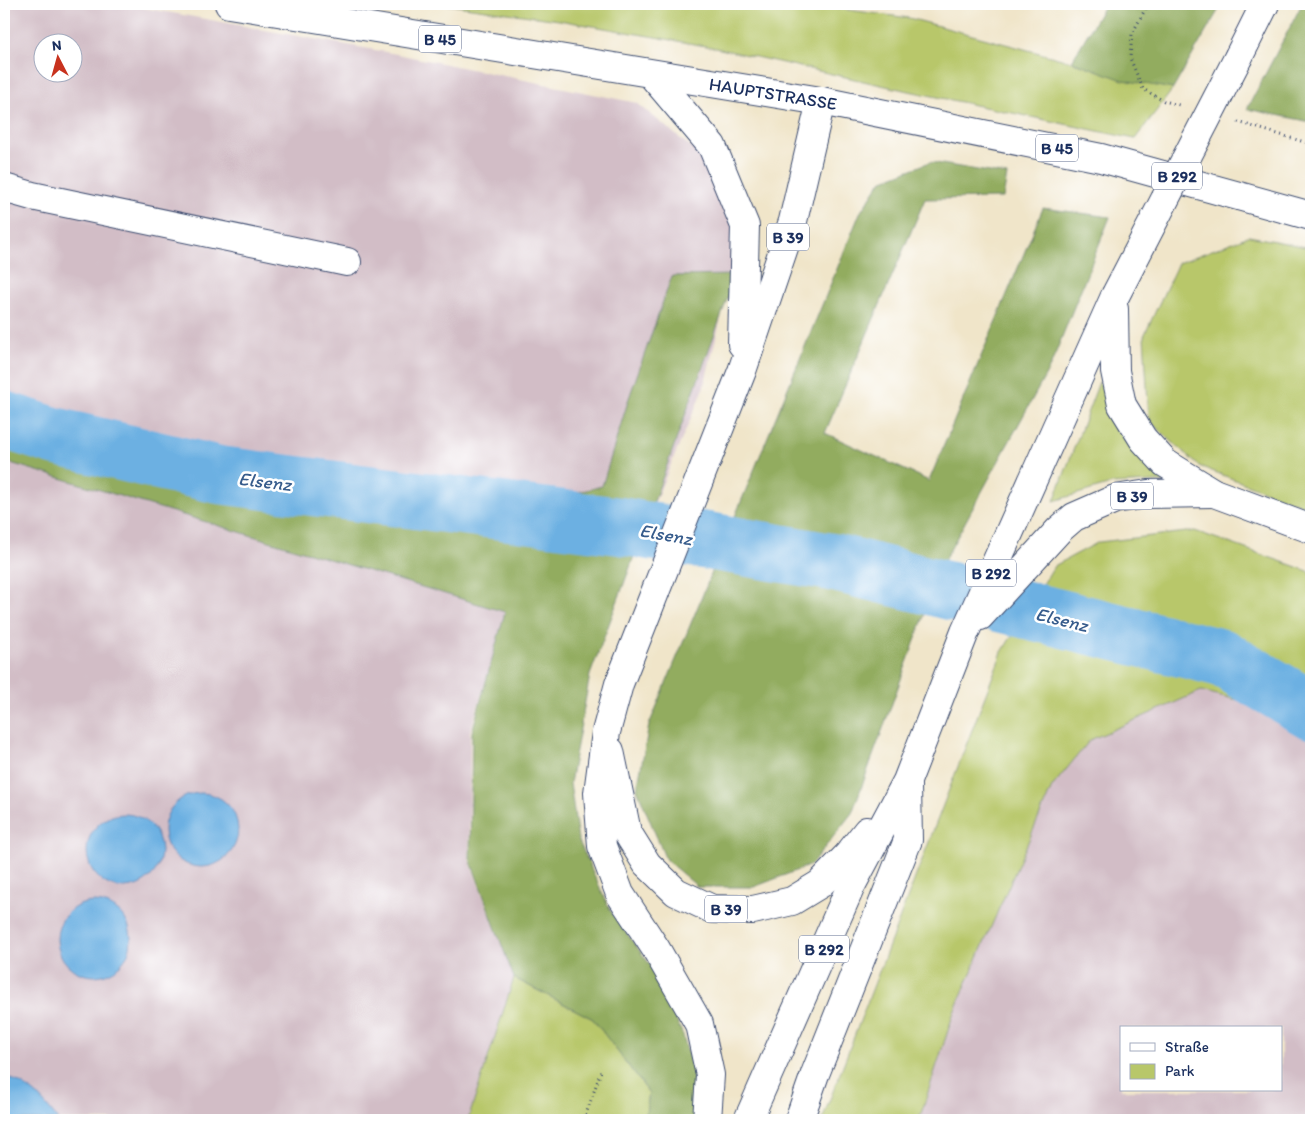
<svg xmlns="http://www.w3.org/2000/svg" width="1315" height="1124" font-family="Itim,sans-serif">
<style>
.industrial{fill:#d2bdc6;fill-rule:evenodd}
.green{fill:#b8c76a;stroke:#6a7b64}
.forest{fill:#92ac5e;stroke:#566e5e}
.water{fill:#6cb0e2;stroke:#4470a0}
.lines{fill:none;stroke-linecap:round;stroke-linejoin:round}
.river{stroke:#6cb0e2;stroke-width:58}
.minor-casing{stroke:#3b4a6e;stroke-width:30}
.major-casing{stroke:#3b4a6e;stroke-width:30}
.highway-casing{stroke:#3b4a6e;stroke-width:30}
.path{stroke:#3b4a6e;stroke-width:3;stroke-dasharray:1 4;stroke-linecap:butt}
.minor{stroke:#fff;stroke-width:28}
.major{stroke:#fff;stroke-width:28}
.highway{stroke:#fff;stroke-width:28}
.highway-bridge-casing{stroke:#3b4a6e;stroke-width:30;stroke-linecap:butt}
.highway-bridge{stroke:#fff;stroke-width:28}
.labels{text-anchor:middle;stroke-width:5;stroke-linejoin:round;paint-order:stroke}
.shield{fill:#fff;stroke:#5f6d8e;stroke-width:1}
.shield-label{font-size:16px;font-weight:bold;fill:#1b2f5e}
.street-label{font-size:18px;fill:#1b2f5e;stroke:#fff}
.water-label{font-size:19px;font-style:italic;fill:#375c8c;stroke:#fff}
</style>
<rect width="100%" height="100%" fill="#fff"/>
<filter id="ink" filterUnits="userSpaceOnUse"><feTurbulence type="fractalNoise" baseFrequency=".02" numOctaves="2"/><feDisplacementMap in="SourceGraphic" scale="10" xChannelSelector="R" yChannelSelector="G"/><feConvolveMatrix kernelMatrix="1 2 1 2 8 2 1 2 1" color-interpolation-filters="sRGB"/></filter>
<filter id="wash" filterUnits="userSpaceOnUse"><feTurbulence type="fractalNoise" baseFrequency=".0096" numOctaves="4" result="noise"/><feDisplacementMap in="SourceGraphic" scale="20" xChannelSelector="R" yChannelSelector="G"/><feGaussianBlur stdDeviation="1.12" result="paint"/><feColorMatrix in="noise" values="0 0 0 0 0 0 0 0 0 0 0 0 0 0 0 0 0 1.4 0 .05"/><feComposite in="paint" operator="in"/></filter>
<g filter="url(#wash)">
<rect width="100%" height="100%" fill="#f0e5c9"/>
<g class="industrial">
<path d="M4,4H119L128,5L397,54L637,103L708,161L741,238L703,390L647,520L244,457L89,419L4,392ZM42,42H72V72H42Z"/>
<polygon points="4,461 506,612 470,732 469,860 514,978 468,1120 4,1120"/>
<path d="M1201,691L1262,706L1311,737V1120H919L954,1012L1052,787L1090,740ZM1121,1028H1281V1090H1121Z"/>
</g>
<g class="green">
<polygon points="442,4 803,4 909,18 1173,89 1135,139 890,87 711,47 559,20"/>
<polygon points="1249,236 1311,248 1311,509 1199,466 1149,421 1144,336 1178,263"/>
<polygon points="1099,382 1130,440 1176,481 1111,484 1054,501"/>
<polygon points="1195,531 1311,572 1311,737 1262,706 1201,691 1090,740 1052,787 954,1012 919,1120 822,1120 1002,652 1054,566 1099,542"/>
<polygon points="514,978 593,1019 649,1093 645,1120 468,1120"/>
</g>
<g class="forest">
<polygon points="1105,4 1222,4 1173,89 1123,80 1072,61"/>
<polygon points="1302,4 1311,4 1311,122 1247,109"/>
<polygon points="930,162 1007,175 1003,198 925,199 825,433 929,481 1043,208 1110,217 1050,367 945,559 852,813 811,865 754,887 698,887 666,860 637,789 649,725 860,213 881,181"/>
<polygon points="736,275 625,581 590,675 570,783 578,839 611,912 651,966 683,1035 696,1083 695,1120 645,1120 649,1093 593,1019 514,978 470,859 472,732 505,612 4,461 4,392 89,419 244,457 535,503 602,486 629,398 672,276"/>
</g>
<g class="water">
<circle cx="201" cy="830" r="37"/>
<circle cx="124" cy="851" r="37"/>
<circle cx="94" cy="939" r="37"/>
<path d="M4,1076C30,1085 42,1099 58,1120H4Z"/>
</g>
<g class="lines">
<polyline class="river" points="4,420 54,436 219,475 620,526 832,562 1222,658 1311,710"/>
</g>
</g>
<g filter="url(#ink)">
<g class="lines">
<g class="minor-casing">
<polyline id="minor" points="4,188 32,196 347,262"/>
</g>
<g class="major-casing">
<polyline id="major" points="229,4 821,101 1101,158 1311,216"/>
</g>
<g class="highway-casing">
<g id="highway">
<polyline points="1239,56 1265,4"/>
<polyline points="651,74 712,146 745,226 742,344"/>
<polyline points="1114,309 1115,371 1122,405 1143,439 1165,463 1214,493 1311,529"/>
<polyline points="980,616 1059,530 1074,517 1115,499 1148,494 1214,493"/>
<polyline points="610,751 627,832 647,864 676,892 712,909 753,910 792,901 820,884 848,855 867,831"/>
<polyline points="707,1120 710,1075 699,1024 656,949 620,894 602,846 598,793 606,732 619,684 742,371 793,221 821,101"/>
<polyline points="748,1120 851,886 907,781 965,632 1115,296"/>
<polyline points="799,1120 815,1074 908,840 907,785"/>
</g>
</g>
<g class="path">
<polyline points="1148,4 1132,34 1130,58 1143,89 1164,101 1179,105"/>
<polyline points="1238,122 1311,144"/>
<polyline points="584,1120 601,1071"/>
</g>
<use href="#minor" class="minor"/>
<use href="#major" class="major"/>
<use href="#highway" class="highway"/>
<g class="highway-bridge-casing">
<polyline id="highway-bridge" points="1115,296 1239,56"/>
</g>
<use href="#highway-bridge" class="highway-bridge"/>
</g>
</g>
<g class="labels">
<g class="shield">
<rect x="419" y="25.5" width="42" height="27" rx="4"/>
<rect x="1036" y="134.5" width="42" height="27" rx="4"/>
<rect x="1152" y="162.5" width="50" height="27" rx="4"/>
<rect x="767" y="223.5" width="42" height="27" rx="4"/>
<rect x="1111" y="482.5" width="42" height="27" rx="4"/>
<rect x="966" y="559.5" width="50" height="27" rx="4"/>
<rect x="705" y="895.5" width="42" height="27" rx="4"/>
<rect x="799" y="935.5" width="50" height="27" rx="4"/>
</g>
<g class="shield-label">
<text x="440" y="45">B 45</text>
<text x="1057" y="154">B 45</text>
<text x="1177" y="182">B 292</text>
<text x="788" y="243">B 39</text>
<text x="1132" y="502">B 39</text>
<text x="991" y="579">B 292</text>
<text x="726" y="915">B 39</text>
<text x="824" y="955">B 292</text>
</g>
<g class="street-label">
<text transform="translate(773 94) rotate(9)" y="6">HAUPTSTRASSE</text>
</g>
<g class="water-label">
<text transform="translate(265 481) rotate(7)" y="7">Elsenz</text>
<text transform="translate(666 534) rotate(10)" y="7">Elsenz</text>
<text transform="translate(1062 619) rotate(14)" y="7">Elsenz</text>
</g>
</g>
<rect width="1315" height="1124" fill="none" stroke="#fff" stroke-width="20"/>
<rect x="1120" y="1026" width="162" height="65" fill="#ffffff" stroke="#a4acbf"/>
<rect x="1130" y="1043" width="25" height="8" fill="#ffffff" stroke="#a4acbf"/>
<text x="1165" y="1052" font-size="15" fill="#1b2f5e">Straße</text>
<rect x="1130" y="1064" width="25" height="15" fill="#b8c76a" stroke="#a4acbf"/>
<text x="1165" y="1076" font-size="15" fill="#1b2f5e">Park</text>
<g transform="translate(58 58) rotate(354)"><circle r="24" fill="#ffffff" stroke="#a4acbf"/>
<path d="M0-4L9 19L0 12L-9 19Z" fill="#c8321e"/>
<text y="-8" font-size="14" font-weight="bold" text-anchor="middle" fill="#1b2f5e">N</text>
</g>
</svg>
